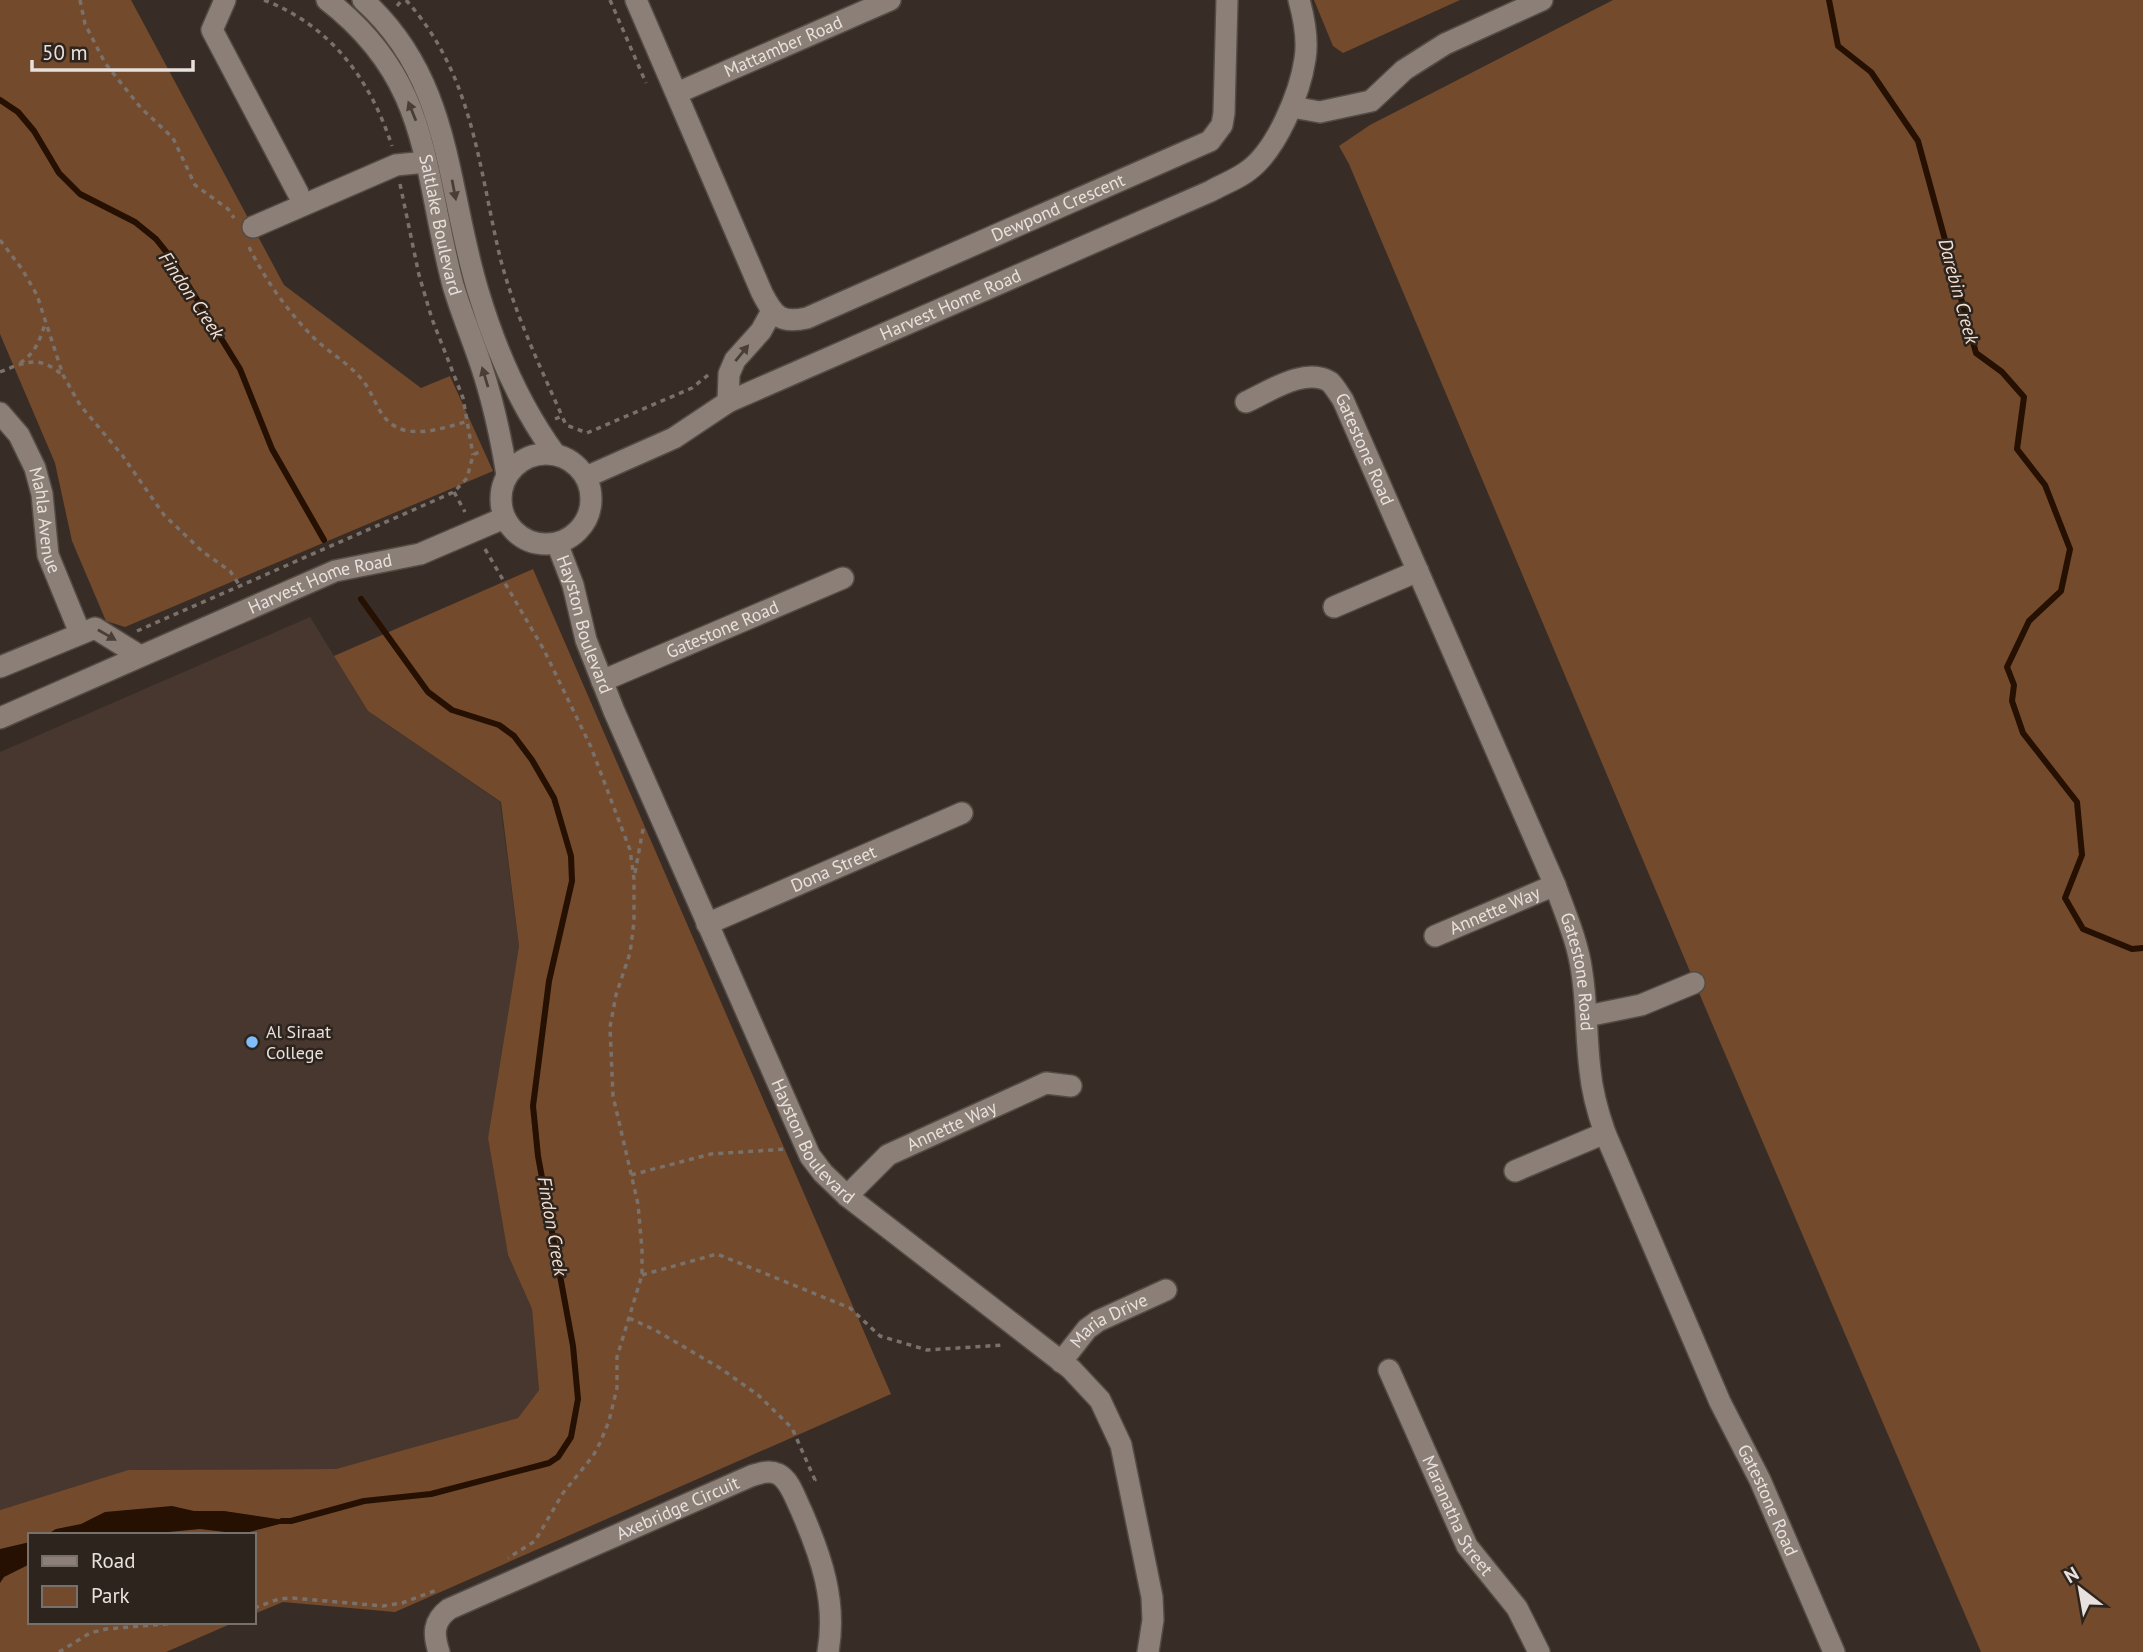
<svg xmlns="http://www.w3.org/2000/svg" width="2143" height="1652" font-family="'PT Sans',sans-serif">
<style>
.built{fill:#47372e}
.green{fill:#734a2c}
.water{fill:#251002}
.lines{fill:none;stroke-linecap:round;stroke-linejoin:round}
.stream{stroke:#251002;stroke-width:6}
.minor-casing{stroke:#534b45;stroke-width:24}
.path{stroke:#7a716b;stroke-width:3.5;stroke-dasharray:5 5;stroke-linecap:butt}
.minor{stroke:#8b7f77;stroke-width:21}
.oneway{fill:#493f38}
.poi-dot{fill:#80bdfa;stroke:#2d241d;stroke-width:2.5}
.labels{text-anchor:middle;stroke-width:5;stroke-linejoin:round;paint-order:stroke}
.street-label{font-size:18px;fill:#e8e1dd;stroke:#2d241d}
.poi-label{font-size:18px;fill:#e8e1dd;stroke:#2d241d;text-anchor:start}
.water-label{font-size:19px;font-style:italic;fill:#f4e0d3;stroke:#2d241d}
</style>
<rect width="100%" height="100%" fill="#382d26"/>
<polygon class="built" points="310,617 368,711 500,802 519,946 488,1138 508,1255 532,1309 539,1390 518,1418 336,1469 128,1470 0,1510 0,752"/>
<g class="green">
<polygon points="0,0 131,0 284,285 421,388 450,376 493,471 125,627 106,621 72,541 55,463 0,334"/>
<polygon points="1314,0 1460,0 1343,53 1333,46"/>
<polygon points="1613,0 2143,0 2143,1652 1981,1652 1705,1007 1349,164 1339,146 1370,125"/>
<polygon points="533,569 891,1394 395,1612 283,1602 254,1614 254,1535 30,1535 30,1622 235,1622 166,1652 0,1652 0,1510 128,1470 336,1469 518,1418 539,1390 532,1309 508,1255 488,1138 519,946 501,802 368,711 334,656"/>
</g>
<g class="water">
<polygon points="172,1506 194,1511 224,1511 291,1521 242,1534 200,1529 137,1535 46,1535 56,1529 81,1524 105,1512"/>
<polygon points="30,1542 30,1564 4,1577 0,1583 0,1549"/>
</g>
<g class="lines">
<g class="stream">
<polyline points="1829,0 1838,46 1871,72 1918,141 1976,353 2002,372 2024,397 2017,449 2045,485 2070,549 2061,591 2029,621 2007,667 2014,685 2012,701 2023,733 2077,802 2082,855 2065,898 2083,929 2132,949 2143,948"/>
<polyline points="0,100 18,112 34,131 59,173 80,194 135,222 156,239 172,259 240,369 272,449 324,540"/>
<polyline points="282,1521 291,1521 364,1501 431,1494 549,1463 558,1457 571,1437 578,1399 573,1346 538,1156 533,1106 549,981 572,881 571,856 554,798 532,760 514,736 499,725 452,710 428,692 361,599"/>
</g>
<g class="minor-casing">
<g id="minor">
<polyline points="225,0 212,30 298,193"/>
<path id="s1" d="M327,0C432,81 422,168 453,285C461,312 472,338 481,365C493,401 501,438 507,475"/>
<path d="M363,0C452,80 446,186 478,291C495,348 520,406 555,454"/>
<path id="s2" d="M636,0L762,293C774,316 780,324 807,318L1210,141L1222,125L1224,113L1227,0"/>
<path id="s3" d="M677,93L890,0"/>
<polyline points="1292,107 1320,112 1371,101 1404,70 1445,44 1542,0"/>
<polyline points="253,227 396,165 426,162"/>
<polyline points="728,402 729,374 735,360 761,331 772,311"/>
<path id="s4" d="M1246,402C1268,392 1306,366 1330,382C1335,387 1339,394 1343,400L1555,885C1565,913 1578,942 1582,973C1587,1005 1586,1038 1590,1070C1592,1092 1598,1113 1605,1133L1720,1402L1760,1480L1834,1652"/>
<path id="s5" d="M0,413L19,435L35,468L42,494L48,555L80,633"/>
<circle cx="546" cy="499" r="45"/>
<path id="s6" d="M586,477L674,438L728,402L1211,191C1223,184 1238,179 1249,170C1277,149 1300,93 1305,59C1308,41 1304,18 1299,0"/>
<path id="s7" d="M557,543L573,585L586,640L614,711L810,1156L823,1173L847,1196L1071,1369L1100,1400L1121,1445L1152,1597L1153,1620L1148,1652"/>
<polyline points="1334,607 1418,571"/>
<polyline points="0,667 95,628 140,656"/>
<path id="s8" d="M602,681L843,578"/>
<path id="s9" d="M0,718L335,571L420,554L504,518"/>
<path id="s10" d="M707,924L962,813"/>
<path id="s11" d="M1435,936L1555,885"/>
<polyline points="1587,1016 1641,1005 1694,983"/>
<polyline points="1515,1171 1605,1133"/>
<path id="s12" d="M847,1196L888,1155L1046,1083L1071,1086"/>
<path id="s13" d="M1061,1362L1087,1329L1098,1321L1166,1290"/>
<path id="s14" d="M1389,1370L1467,1546L1517,1608L1539,1652"/>
<path id="s15" d="M439,1652C433,1634 433,1621 449,1609L751,1476C760,1473 769,1470 778,1474C790,1480 795,1498 801,1510C821,1556 837,1601 828,1652"/>
</g>
</g>
<g class="path">
<polyline points="80,0 85,24 105,63 141,108 173,138 195,185 228,209 234,218"/>
<path d="M264,0C331,26 370,79 392,146"/>
<path d="M406,0C473,75 478,164 500,257C514,312 539,364 562,416"/>
<polyline points="610,0 646,83"/>
<polyline points="397,6 402,0"/>
<polyline points="400,184 419,275 432,319 463,398 473,455"/>
<polyline points="0,240 22,269 37,295 63,375 80,405 122,455 164,515 203,552 230,571 240,586"/>
<path d="M249,247C265,280 289,313 315,339C331,354 350,364 364,382C377,400 379,423 404,430C425,435 448,427 468,421"/>
<path d="M20,363C36,353 40,339 46,321"/>
<path d="M0,372C25,362 39,355 61,374"/>
<polyline points="555,419 562,416 566,425 587,433 692,388 708,375"/>
<polyline points="454,492 465,512"/>
<polyline points="485,549 544,650 591,747 630,850 634,879 634,922 630,953 616,995 610,1027 613,1096 638,1204 642,1250 642,1275 617,1357 617,1388 609,1421 600,1443 593,1456 563,1493 535,1541 508,1558"/>
<polyline points="137,631 454,492 467,478 473,455 481,451"/>
<polyline points="635,873 643,829"/>
<polyline points="631,1175 711,1154 787,1149"/>
<polyline points="642,1275 717,1254 850,1308 880,1336 927,1350 1003,1345 1004,1343"/>
<polyline points="629,1318 655,1330 720,1368 758,1395 792,1428 815,1480 810,1482"/>
<polyline points="254,1608 279,1599 292,1598 383,1606 402,1603 437,1590"/>
<polyline points="59,1652 90,1633 106,1629 189,1622"/>
</g>
<use href="#minor" class="minor"/>
</g>
<defs><path id="oneway-solid" d="M-6-.8H1V-3.2L6.5 0L1 3.2V.8H-6Z" transform="scale(1.75)"/></defs>
<g class="oneway">
<use href="#oneway-solid" transform="translate(412 111) rotate(-112)"/>
<use href="#oneway-solid" transform="translate(454 190) rotate(79)"/>
<use href="#oneway-solid" transform="translate(742 353) rotate(-51)"/>
<use href="#oneway-solid" transform="translate(485 377) rotate(-107)"/>
<use href="#oneway-solid" transform="translate(107 635) rotate(30)"/>
</g>
<circle class="poi-dot" cx="252" cy="1042" r="7"/>
<g class="labels">
<g class="street-label">
<text dy="6" stroke="none"><textPath href="#s3" startOffset="116">Mattamber Road</textPath></text>
<text dy="6" stroke="none"><textPath href="#s2" startOffset="651">Dewpond Crescent</textPath></text>
<text dy="6" stroke="none"><textPath href="#s1" startOffset="259">Saltlake Boulevard</textPath></text>
<text dy="6" stroke="none"><textPath href="#s6" startOffset="404">Harvest Home Road</textPath></text>
<text dy="6" stroke="none"><textPath href="#s4" startOffset="166">Gatestone Road</textPath></text>
<text dy="6" stroke="none"><textPath href="#s5" startOffset="119">Mahla Avenue</textPath></text>
<text dy="6" stroke="none"><textPath href="#s9" startOffset="348">Harvest Home Road</textPath></text>
<text dy="6" stroke="none"><textPath href="#s7" startOffset="86">Hayston Boulevard</textPath></text>
<text dy="6" stroke="none"><textPath href="#s8" startOffset="131">Gatestone Road</textPath></text>
<text dy="6" stroke="none"><textPath href="#s10" startOffset="138">Dona Street</textPath></text>
<text dy="6" stroke="none"><textPath href="#s11" startOffset="65">Annette Way</textPath></text>
<text dy="6" stroke="none"><textPath href="#s4" startOffset="732">Gatestone Road</textPath></text>
<text dy="6" stroke="none"><textPath href="#s12" startOffset="128">Annette Way</textPath></text>
<text dy="6" stroke="none"><textPath href="#s7" startOffset="653">Hayston Boulevard</textPath></text>
<text dy="6" stroke="none"><textPath href="#s13" startOffset="65">Maria Drive</textPath></text>
<text dy="6" stroke="none"><textPath href="#s4" startOffset="1298">Gatestone Road</textPath></text>
<text dy="6" stroke="none"><textPath href="#s15" startOffset="298">Axebridge Circuit</textPath></text>
<text dy="6" stroke="none"><textPath href="#s14" startOffset="161">Maranatha Street</textPath></text>
</g>
<g class="poi-label">
<text x="266" y="1038">Al Siraat<tspan x="266" dy="21">College</tspan></text>
</g>
<g class="water-label">
<text transform="translate(1959 291) rotate(75)" y="7">Darebin Creek</text>
<text transform="translate(192 295) rotate(56)" y="7">Findon Creek</text>
<text transform="translate(553 1226) rotate(80)" y="7">Findon Creek</text>
</g>
</g>
<rect x="28" y="1533" width="228" height="91" fill="#2d241d" stroke="#78706a" stroke-width="2"/>
<rect x="42" y="1556" width="35" height="10" fill="#8b7f77" stroke="#78706a" stroke-width="2"/>
<text x="91" y="1568" font-size="21" fill="#e8e1dd">Road</text>
<rect x="42" y="1586" width="35" height="21" fill="#734a2c" stroke="#78706a" stroke-width="2"/>
<text x="91" y="1603" font-size="21" fill="#e8e1dd">Park</text>
<g transform="translate(2080 1589) rotate(329)" stroke="#2d241d" stroke-width="5" paint-order="stroke">
<path d="M0-5L12 26L0 18L-12 26Z" fill="#e8e1dd"/>
<text y="-10" font-size="19" font-weight="bold" text-anchor="middle" fill="#e8e1dd">N</text>
</g>
<path d="M32 60v10h161v-10" fill="none" stroke="#e8e1dd" stroke-width="3.5"/>
<text x="42" y="60" font-size="21" fill="#e8e1dd" stroke="#2d241d" stroke-width="5" paint-order="stroke">50 m</text>
</svg>
